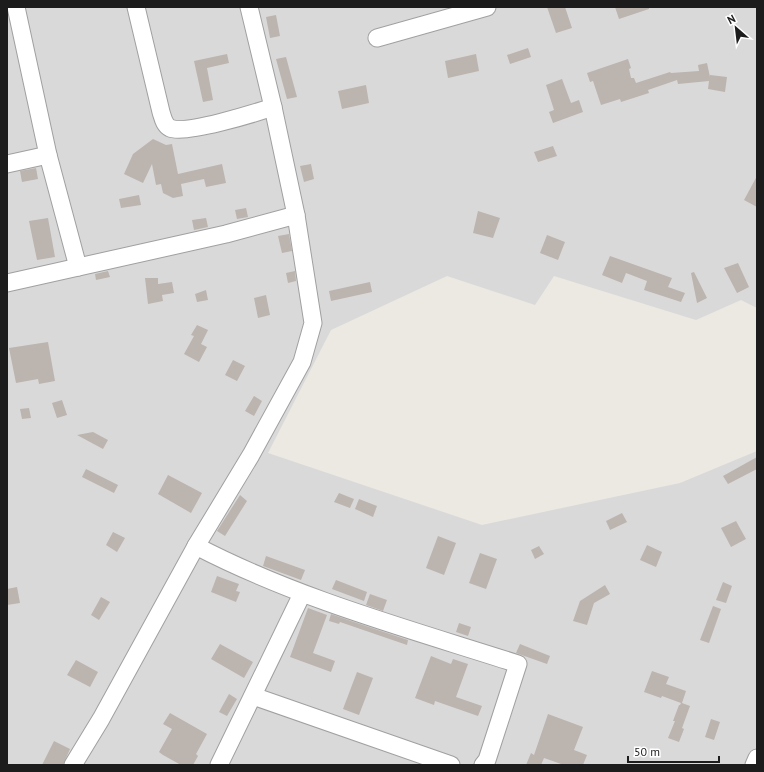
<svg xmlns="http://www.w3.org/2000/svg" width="764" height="772" font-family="'PT Sans',sans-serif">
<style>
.residential{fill:#dad9d9}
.building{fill:#bcb4af}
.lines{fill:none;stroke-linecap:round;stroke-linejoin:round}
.minor-casing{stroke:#a0a0a0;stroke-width:19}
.minor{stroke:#fff;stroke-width:17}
</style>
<rect width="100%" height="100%" fill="#ece8e2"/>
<polygon class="residential" points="7,7 757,7 757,308 741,300 696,320 554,276 535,305 447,276 331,330 268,453 482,525 680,483 757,451 757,765 7,765"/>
<g class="building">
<polygon points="547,7 565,7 572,28 556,33"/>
<polygon points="615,7 649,7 649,9 619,19"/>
<polygon points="276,15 280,36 270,38 266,17"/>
<polygon points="528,48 531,57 510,64 507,55"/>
<polygon points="227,54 229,63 207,68 213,100 203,102 194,61"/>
<polygon points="476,54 479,71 448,78 445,61"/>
<polygon points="286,57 297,97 287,99 276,59"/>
<polygon points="628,59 631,68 629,69 631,78 634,78 636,83 670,72 671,73 699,71 698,65 707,63 710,77 710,75 727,77 725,92 708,89 709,81 678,84 677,80 648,90 649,93 621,102 620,99 601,105 593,81 590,82 587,73"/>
<polygon points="562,79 571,103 579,100 583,112 553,123 549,112 554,110 546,85"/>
<polygon points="366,85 369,103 342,109 338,91"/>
<polygon points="153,139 166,145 172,144 178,174 222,164 226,183 206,187 204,179 181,184 183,196 173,198 163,193 161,184 156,185 152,164 143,183 124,174 133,154"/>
<polygon points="553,146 557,156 538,162 534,152"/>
<polygon points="311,164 314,179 304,182 300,166"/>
<polygon points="36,168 38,179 22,182 20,171"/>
<polygon points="757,176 757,207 744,200"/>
<polygon points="139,195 141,205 121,208 119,199"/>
<polygon points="246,208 248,217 237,219 235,210"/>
<polygon points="478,211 500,218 493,238 473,233"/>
<polygon points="48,218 55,257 37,260 29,221"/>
<polygon points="206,218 208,227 194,230 192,220"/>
<polygon points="289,234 292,251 282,253 278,236"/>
<polygon points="547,235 565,242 558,260 540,253"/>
<polygon points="610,256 672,278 668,287 685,293 681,302 644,290 647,281 626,273 622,283 602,275"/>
<polygon points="738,263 749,287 737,293 724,268"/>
<polygon points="108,271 110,277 96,280 95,274"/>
<polygon points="295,271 296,281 288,283 286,273"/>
<polygon points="694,272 707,298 697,303 691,273"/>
<polygon points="145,278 158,278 158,284 172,282 174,293 162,295 163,301 148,304"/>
<polygon points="370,282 372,292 331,301 329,291"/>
<polygon points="206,290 208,300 197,302 195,294"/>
<polygon points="266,295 270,315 258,318 254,298"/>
<polygon points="197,325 208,330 201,344 207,347 199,362 184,354 194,336 191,335"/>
<polygon points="48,342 55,381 39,384 38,379 16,383 9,348"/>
<polygon points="233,360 245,366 237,381 225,375"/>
<polygon points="254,396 262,401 254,416 245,411"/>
<polygon points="62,400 67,415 57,418 52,403"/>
<polygon points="29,408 31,418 22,419 20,409"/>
<polygon points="93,432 108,440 103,449 77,435"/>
<polygon points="757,457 757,469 728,484 723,476"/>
<polygon points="86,469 118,485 114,493 82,477"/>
<polygon points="168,475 202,493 191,513 158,494"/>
<polygon points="339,493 354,499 350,508 334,502"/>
<polygon points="240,495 247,501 225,536 217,531"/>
<polygon points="359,499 377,506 373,517 355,509"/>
<polygon points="622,513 627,522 610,530 606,521"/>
<polygon points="736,521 746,539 731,547 721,528"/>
<polygon points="113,532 125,538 117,552 106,545"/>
<polygon points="438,536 456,543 444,575 426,568"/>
<polygon points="647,545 662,552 656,567 640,560"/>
<polygon points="539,546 544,554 535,559 531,550"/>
<polygon points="480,553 497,559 486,589 469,583"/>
<polygon points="266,556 305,570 301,580 263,566"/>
<polygon points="217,576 239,584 236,591 240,592 236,602 211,592"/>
<polygon points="336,580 367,592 364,601 332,589"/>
<polygon points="723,582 732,586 726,603 716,600"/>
<polygon points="605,585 610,594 594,603 587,625 573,621 580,601"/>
<polygon points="17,587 20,603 7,605 7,589"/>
<polygon points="370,594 387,600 383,611 366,605"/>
<polygon points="101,597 110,602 99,620 91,615"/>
<polygon points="713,606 721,609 709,643 700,640"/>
<polygon points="308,608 327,615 313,653 335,661 331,672 290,657"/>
<polygon points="331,614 351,621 408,640 407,645 340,622 339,624 329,621"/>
<polygon points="459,623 471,627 468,636 456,632"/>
<polygon points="220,644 253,662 244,678 211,659"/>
<polygon points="520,644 550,656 547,664 516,653"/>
<polygon points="431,656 451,664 453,659 468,664 456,697 482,706 478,716 435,701 434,705 415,698"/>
<polygon points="76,660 98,672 90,687 67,675"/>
<polygon points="652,671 669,677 666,684 686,691 682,703 690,706 682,728 684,729 679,742 668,738 675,721 673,721 679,705 680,705 681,703 662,696 661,698 644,692"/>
<polygon points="357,672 373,678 359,715 343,709"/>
<polygon points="229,694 237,699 227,716 219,712"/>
<polygon points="170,713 207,734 196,754 198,756 193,765 181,765 163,755 159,752 172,729 163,724"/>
<polygon points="548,714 583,727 574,750 587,755 583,765 564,765 544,758 541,765 526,765 531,753 534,755"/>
<polygon points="711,719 720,722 714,740 705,737"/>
<polygon points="54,741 70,749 63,765 42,765"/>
</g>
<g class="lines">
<g class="minor-casing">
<g id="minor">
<polyline points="16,7 48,155 78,267"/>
<path d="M136,7L161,112C163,118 164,125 170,128C185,135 255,113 273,107"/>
<polyline points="377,38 487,7"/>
<polyline points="7,164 48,155"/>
<polyline points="7,283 226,234 296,215"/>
<path d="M196,546C298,599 409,629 518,664L487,760L483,765"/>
<polyline points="253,696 451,765"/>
<polyline points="73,765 101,719 196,546 251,455 302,362 313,323 296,215 273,107 249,7"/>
<polyline points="219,765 302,594"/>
<polyline points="754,765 757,758"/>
</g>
</g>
<use href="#minor" class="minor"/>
</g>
<rect width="764" height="772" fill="none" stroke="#1c1c1c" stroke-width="16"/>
<g transform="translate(736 28) rotate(332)" stroke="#ffffff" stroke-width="3" paint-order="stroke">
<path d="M0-3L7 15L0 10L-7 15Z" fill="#1c1c1c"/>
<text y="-6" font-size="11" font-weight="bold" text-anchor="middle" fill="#1c1c1c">N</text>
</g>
<path d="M628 756v6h91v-6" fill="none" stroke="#1c1c1c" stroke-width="2"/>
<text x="634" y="756" font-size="12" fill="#1c1c1c" stroke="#ffffff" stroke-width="3" paint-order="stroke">50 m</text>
</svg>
